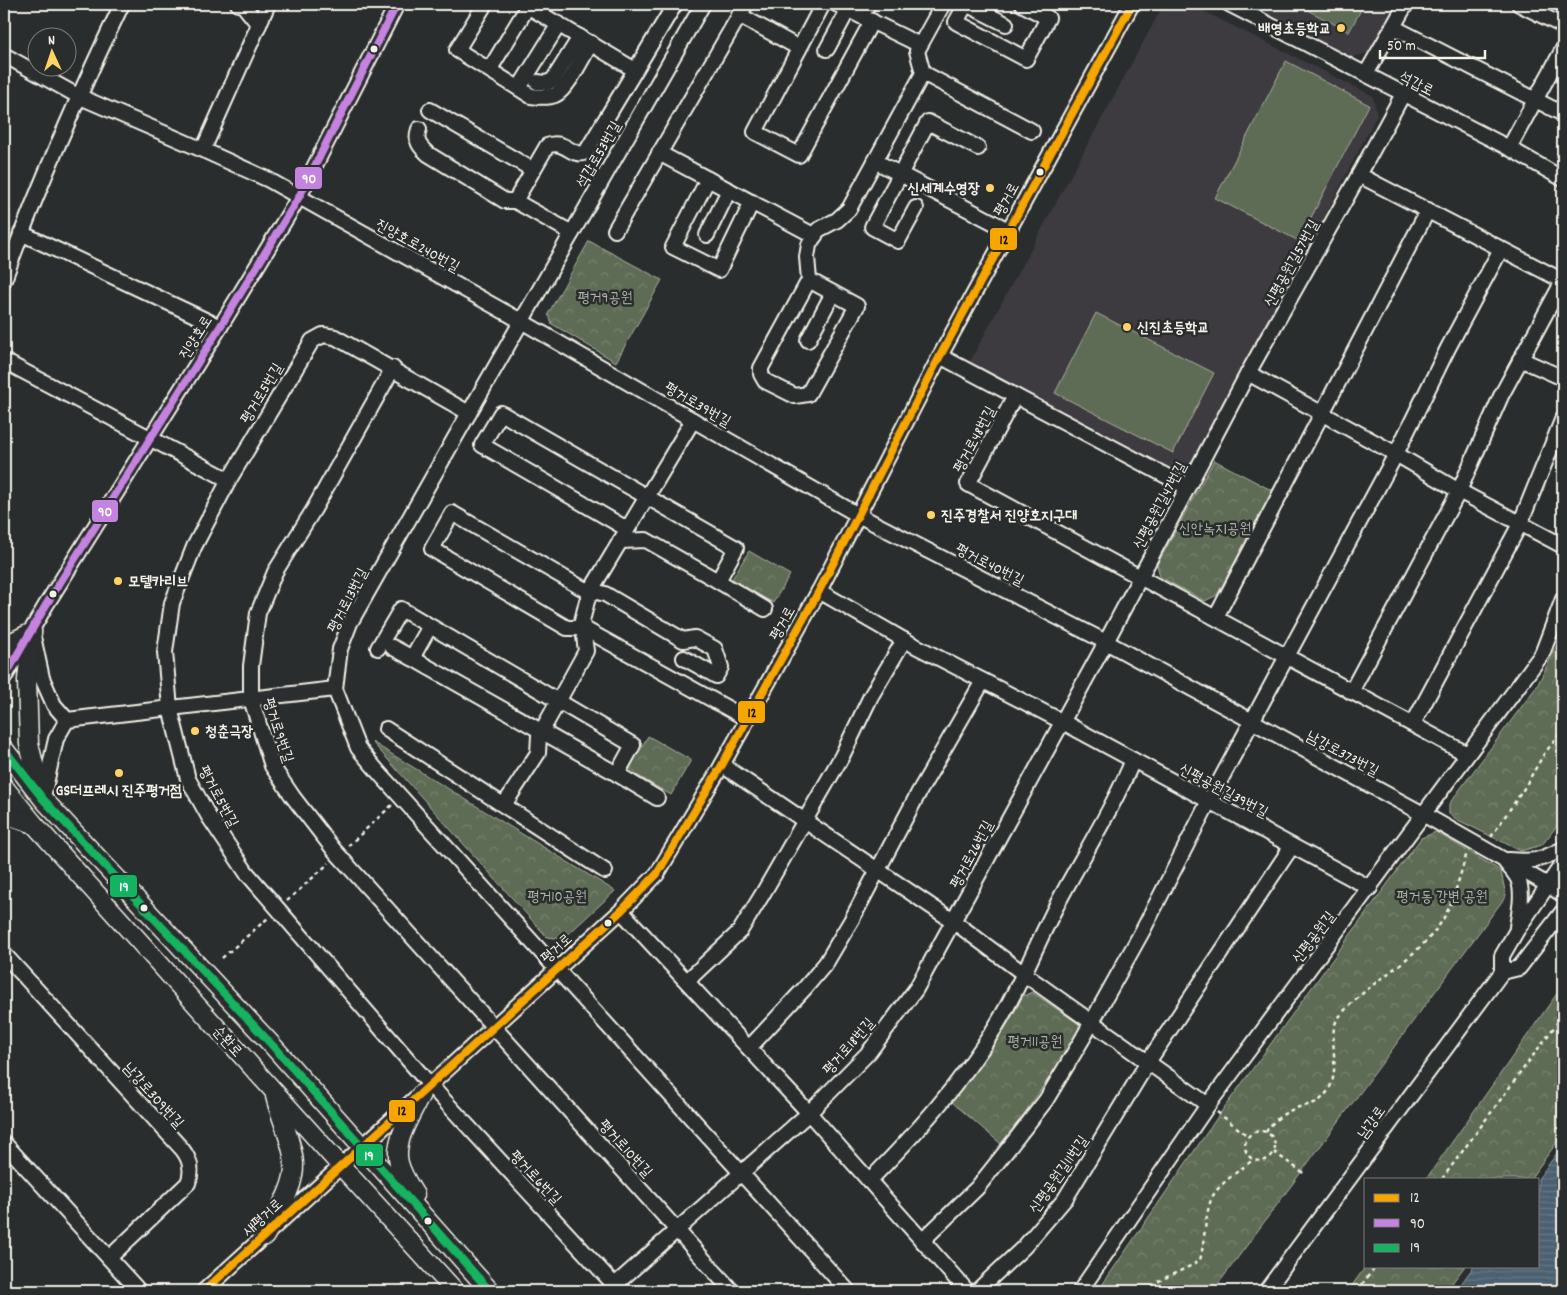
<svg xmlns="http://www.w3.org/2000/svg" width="1567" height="1295" font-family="Dekko,'Poor Story',sans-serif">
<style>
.built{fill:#3d3b40}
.forest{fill:url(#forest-crowns);stroke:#aaae9e}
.pitch{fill:#5f6c54;stroke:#aaae9e}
.water{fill:url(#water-rules);stroke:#8f9ba0}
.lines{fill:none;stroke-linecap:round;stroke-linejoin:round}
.minor-casing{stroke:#f4f1e8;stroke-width:18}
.major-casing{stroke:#f4f1e8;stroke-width:21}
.path{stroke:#f4f1e8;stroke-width:2.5;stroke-dasharray:4 4;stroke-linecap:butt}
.minor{stroke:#2a2d2e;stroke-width:14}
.major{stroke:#2a2d2e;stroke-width:18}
.bus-1-casing{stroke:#2a2d2e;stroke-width:11}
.bus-2-casing{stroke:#2a2d2e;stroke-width:11}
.bus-3-casing{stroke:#2a2d2e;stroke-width:11}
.bus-1{stroke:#f7a600;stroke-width:8}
.bus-2{stroke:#c483df;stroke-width:8}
.bus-3{stroke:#13b361;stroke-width:8}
.poi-dot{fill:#ffd166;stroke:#2a2d2e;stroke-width:2}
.bus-dot{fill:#f4f1e8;stroke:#2a2d2e;stroke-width:2}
.labels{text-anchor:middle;stroke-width:5;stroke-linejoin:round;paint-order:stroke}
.poi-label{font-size:15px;font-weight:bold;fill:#f4f1e8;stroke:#2a2d2e;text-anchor:start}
.street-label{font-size:15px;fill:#f4f1e8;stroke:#2a2d2e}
.park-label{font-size:15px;fill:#b1b5a5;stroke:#2a2d2e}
.line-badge{stroke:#2a2d2e;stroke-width:2}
.badge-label{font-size:14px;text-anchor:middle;font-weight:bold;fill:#fff}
.pale-badge-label{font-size:14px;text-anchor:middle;font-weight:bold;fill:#111}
</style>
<defs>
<pattern id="forest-crowns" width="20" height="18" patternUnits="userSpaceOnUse" patternTransform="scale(1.25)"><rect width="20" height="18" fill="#5f6c54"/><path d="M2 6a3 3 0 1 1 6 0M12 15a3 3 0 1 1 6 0" fill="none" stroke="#77816d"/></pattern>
<pattern id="water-rules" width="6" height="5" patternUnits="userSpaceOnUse" patternTransform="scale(1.25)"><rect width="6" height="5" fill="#4c6170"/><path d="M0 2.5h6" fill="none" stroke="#667884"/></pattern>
</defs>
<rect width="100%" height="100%" fill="#2a2d2e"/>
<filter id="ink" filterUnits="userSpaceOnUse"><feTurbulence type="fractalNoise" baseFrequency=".02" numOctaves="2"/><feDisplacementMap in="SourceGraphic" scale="10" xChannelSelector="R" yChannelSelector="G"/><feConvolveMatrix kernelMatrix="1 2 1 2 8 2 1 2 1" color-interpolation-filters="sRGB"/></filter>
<g filter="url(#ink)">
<g class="built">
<polygon points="1164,4 1189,4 1373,96 1377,115 1286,291 1191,462 1169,468 969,363"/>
<polygon points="1250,4 1400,4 1374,51 1350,58"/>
</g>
<g class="forest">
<polygon points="589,241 662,280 616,362 552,324 548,314"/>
<polygon points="1214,460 1273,491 1217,595 1205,601 1160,577 1157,565"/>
<polygon points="749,551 790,575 773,603 732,579"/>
<polygon points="1563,633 1563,818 1542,845 1521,851 1458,820 1449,814 1449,804 1537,686"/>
<polygon points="648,736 691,760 671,795 628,770"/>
<polygon points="372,742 615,891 563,939 547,937"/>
<polygon points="1436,832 1501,871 1506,896 1486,923 1213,1291 1098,1291 1221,1112 1421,838"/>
<polygon points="1563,985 1563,1134 1530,1179 1426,1179"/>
<polygon points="1032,992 1079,1024 1079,1034 1024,1114 1001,1144 952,1102 988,1055 1010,1020 1023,996"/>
<polygon points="1366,1266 1465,1266 1446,1291 1348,1291"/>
</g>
<g class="pitch">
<polygon points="1296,4 1364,4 1349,32"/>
<polygon points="1286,61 1369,105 1299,241 1215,198"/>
<polygon points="1096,313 1214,373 1173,453 1055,393"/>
</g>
<polygon class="water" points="1563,1145 1563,1291 1456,1291 1474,1266 1538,1266 1538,1179"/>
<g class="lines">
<g class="minor-casing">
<g id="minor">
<polyline points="238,4 243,5 259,25"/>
<path d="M485,4L457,50L531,96C539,97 548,98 555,95C568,89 583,56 591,43"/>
<polyline points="524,4 635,70"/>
<polyline points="703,4 469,413 350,623 340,649 335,689 358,748 380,774 848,1291"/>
<polyline points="823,4 755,132 799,155 872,21"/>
<polyline points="836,4 920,45"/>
<polyline points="1229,4 1509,148 1563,179"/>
<polyline points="1519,4 1563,26"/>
<polyline points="739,15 799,48"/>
<polyline points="861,16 868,4"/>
<polyline points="1006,24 966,4 956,22 1026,59 1048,18 1022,4"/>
<polyline points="1393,27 1563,114"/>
<polyline points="827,49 848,10"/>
<polyline points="4,55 78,96 203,150 267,179 521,321 858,515 1106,642 1423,814 1548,885 1563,895"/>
<polyline points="490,69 528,6"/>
<polyline points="923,73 1032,131"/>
<polyline points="1366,74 1406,4"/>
<polyline points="537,82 547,83 553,80 580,37"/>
<polyline points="519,88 559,24"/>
<polyline points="430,110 533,170"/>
<path d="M419,129C415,141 419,146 428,154L505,201H515L572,233"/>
<polyline points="1509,148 1563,49"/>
<polyline points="203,150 268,4"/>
<polyline points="659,153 815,236"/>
<polyline points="875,161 1008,230"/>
<polyline points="1359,175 1563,281"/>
<polyline points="708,179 673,247 719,270 752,202"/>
<path d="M515,201L547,146C565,138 572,159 586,152L675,4"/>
<polyline points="916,208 898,241 872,227 928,122 978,148"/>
<polyline points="615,230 746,4"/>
<polyline points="21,233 220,327"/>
<polyline points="707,235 729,190"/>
<path d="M4,280C38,186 79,94 122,4"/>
<polyline points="809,280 857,306 808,394 795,396 765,381 761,374 761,368 809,280 807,257 809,245 818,230 837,220 849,209 923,73 917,51 943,4"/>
<polyline points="808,340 833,293"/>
<polyline points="940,356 1187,487"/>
<polyline points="1520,359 1563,378"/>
<polyline points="4,361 229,480"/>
<polyline points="393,368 314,509 275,572 258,613 251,666 251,699 272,766 293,797 334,850 732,1291"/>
<polyline points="1248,373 1396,454 1459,491 1563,546"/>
<polyline points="1015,396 968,484 1467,754"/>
<polyline points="469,413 335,337 323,335 312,341 229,480 194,547 172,603 165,652 170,708 188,779 209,817 246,872 430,1085 620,1291"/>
<polyline points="620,541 646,540 718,581 736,548 501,413 482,445 627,529"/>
<polyline points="718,581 765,609"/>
<polyline points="819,591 904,640 1061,721 1370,888"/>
<polyline points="1216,617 1428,210"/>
<polyline points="34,641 42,678 54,705 67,720"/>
<polyline points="392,647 412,658"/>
<path d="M378,648L401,609C478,654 555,700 633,745L617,774L412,658L430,626"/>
<polyline points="684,658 716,676 721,667 715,649 695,638 683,640 605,594 582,588 452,513 432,549 567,628 583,628 747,719"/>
<polyline points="4,678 46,605 220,327 299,197 397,4"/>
<polyline points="1351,692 1459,491 1501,396 1563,281"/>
<polyline points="67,720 335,689"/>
<polyline points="1413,724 1520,524 1563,418"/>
<polyline points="386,729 605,871"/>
<polyline points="722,765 953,921 1024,974 1208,1105"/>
<polyline points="617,774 657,798"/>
<polyline points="43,797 56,739 67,720"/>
<polyline points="504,805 538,753 539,736 586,651 582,621 587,601 594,585 693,420"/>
<path d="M1508,860C1535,862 1538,861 1563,849"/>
<path d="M1506,863C1510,868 1515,873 1518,879C1524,893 1519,913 1517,927"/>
<polyline points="621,911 809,1113 967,1291"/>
<path d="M4,954L182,1149C190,1159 193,1171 188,1183L109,1258"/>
<polyline points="1502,972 1519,968 1563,911"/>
<polyline points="687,981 740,931 762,895 842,756 871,696 904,640"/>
<polyline points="749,1048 805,988 826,963 852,919 919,792 983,681"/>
<polyline points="4,1143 139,1291"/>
<path d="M869,1181C917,1132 960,1085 996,1026C1021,985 1038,940 1061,897C1085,852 1113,808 1133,760"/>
<polyline points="922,1241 977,1188 1019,1135 1046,1100 1083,1038 1143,930 1209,801 1396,454 1448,348 1501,249"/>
<polyline points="204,1291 621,911 657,874 722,765 819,591 940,356 1132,4"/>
<polyline points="608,1291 809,1113 869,1052 916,989 1106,642 1248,373 1359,175 1403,94"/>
<polyline points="977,1291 1024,1247 1065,1199 1148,1062 1292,846"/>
<polyline points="1080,1291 1208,1105 1542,654 1563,599"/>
<polyline points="1266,1291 1502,972 1502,956 1517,930 1563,863"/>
</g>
</g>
<g class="major-casing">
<g id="major">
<polyline points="32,632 27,680 29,744 41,793"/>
<polyline points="4,646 32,632"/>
<polyline points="4,749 43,799 272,1045 490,1291"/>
<polyline points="4,787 34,824 341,1166 455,1291"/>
<polyline points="4,814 34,824"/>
<path d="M415,1195C409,1185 402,1175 399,1163C393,1141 412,1114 421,1094"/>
<path d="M265,1236C276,1214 295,1189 294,1164C293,1143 280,1117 275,1096"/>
</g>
</g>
<g class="path">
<polyline points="1491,837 1523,790 1544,754 1563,730"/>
<polyline points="348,846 392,805"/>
<polyline points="287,901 329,863"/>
<polyline points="222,958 268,918"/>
<polyline points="1217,1112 1248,1136"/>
<circle cx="1260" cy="1146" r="15"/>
<path d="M1266,1132C1274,1119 1285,1112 1299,1107C1307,1105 1317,1104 1323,1097C1345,1075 1326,1038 1337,1020C1345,1008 1358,997 1369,988C1393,969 1422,950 1440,924C1454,903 1459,877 1467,853"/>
<polyline points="1274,1152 1306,1175"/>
<polyline points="1442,1179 1563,1015"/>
<path d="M1145,1291C1160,1277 1183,1272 1200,1260C1205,1242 1205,1207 1214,1194C1221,1183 1242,1168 1253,1160"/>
<polyline points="1357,1291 1376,1266"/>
</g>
<use href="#minor" class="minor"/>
<use href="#major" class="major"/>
<g class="bus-1-casing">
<polyline id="bus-1" points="204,1291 621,911 657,874 722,765 819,591 940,356 1132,4"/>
</g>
<g class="bus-2-casing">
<polyline id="bus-2" points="4,678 46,605 220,327 299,197 397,4"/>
</g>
<g class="bus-3-casing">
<polyline id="bus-3" points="4,749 43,799 272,1045 490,1291"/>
</g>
<use href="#bus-1" class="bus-1"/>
<use href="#bus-2" class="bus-2"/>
<use href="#bus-3" class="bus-3"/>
</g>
</g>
<g class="poi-dot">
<circle cx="1341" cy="28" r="5"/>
<circle cx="990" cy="188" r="5"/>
<circle cx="1127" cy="327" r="5"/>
<circle cx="931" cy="515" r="5"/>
<circle cx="118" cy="581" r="5"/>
<circle cx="195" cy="731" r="5"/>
<circle cx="119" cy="773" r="5"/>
</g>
<g class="bus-dot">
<circle cx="374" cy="49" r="4.5"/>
<circle cx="1040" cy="172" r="4.5"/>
<circle cx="53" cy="594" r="4.5"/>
<circle cx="144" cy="908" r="4.5"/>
<circle cx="608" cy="923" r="4.5"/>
<circle cx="428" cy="1221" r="4.5"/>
</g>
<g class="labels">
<g class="poi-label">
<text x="1331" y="33" text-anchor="end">배영초등학교</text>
<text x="980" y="193" text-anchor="end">신세계수영장</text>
<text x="1137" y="332">신진초등학교</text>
<text x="941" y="520">진주경찰서 진양호지구대</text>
<text x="128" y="586">모텔카리브</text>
<text x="205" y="736">청춘극장</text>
<text x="119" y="795" text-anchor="middle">GS더프레시 진주평거점</text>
</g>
<g class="street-label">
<text transform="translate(1417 83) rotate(27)" y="5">석갑로</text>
<text transform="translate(598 154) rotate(-60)" y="5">석갑로53번길</text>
<text transform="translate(1006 199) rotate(-61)" y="5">평거로</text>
<text transform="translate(418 245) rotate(29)" y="5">진양호로240번길</text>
<text transform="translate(1291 263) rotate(-61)" y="5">신평공원길57번길</text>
<text transform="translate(195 337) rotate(-58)" y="5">진양호로</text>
<text transform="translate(261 393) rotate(-59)" y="5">평거로5번길</text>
<text transform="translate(698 404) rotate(30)" y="5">평거로39번길</text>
<text transform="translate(974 439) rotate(-62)" y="5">평거로48번길</text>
<text transform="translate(1159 505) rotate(-62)" y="5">신평공원길47번길</text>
<text transform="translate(990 564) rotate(27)" y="5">평거로40번길</text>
<text transform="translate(347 600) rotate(-63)" y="5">평거로13번길</text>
<text transform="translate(782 623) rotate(-61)" y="5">평거로</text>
<text transform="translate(279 730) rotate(72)" y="5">평거로9번길</text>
<text transform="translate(1343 753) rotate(28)" y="5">남강로373번길</text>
<text transform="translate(1224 790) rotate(28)" y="5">신평공원길39번길</text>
<text transform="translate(219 796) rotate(62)" y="5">평거로5번길</text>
<text transform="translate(971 854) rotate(-62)" y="5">평거로26번길</text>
<text transform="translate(1313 937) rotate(-53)" y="5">신평공원길</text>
<text transform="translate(556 948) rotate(-42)" y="5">평거로</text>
<text transform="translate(228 1041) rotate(48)" y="5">순환로</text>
<text transform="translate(848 1046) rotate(-49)" y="5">평거로18번길</text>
<text transform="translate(154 1095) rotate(48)" y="5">남강로309번길</text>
<text transform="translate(1371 1122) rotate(-54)" y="5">남강로</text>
<text transform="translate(626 1148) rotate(48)" y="5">평거로10번길</text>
<text transform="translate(1058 1174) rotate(-55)" y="5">신평공원길11번길</text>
<text transform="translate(536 1177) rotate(47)" y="5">평거로6번길</text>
<text transform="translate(262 1217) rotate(-42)" y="5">새평거로</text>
</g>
<g class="park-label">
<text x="605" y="302">평거9공원</text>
<text x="1215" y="533">신안녹지공원</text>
<text x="557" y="901">평거10공원</text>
<text x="1442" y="901">평거동 강변 공원</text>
<text x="1035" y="1046">평거11공원</text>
</g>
</g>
<g class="line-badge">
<rect x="294" y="166" width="29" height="24" rx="5" fill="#c483df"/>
<rect x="989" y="227" width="29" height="24" rx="5" fill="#f7a600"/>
<rect x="91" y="499" width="28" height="24" rx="5" fill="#c483df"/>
<rect x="737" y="700" width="29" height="24" rx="5" fill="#f7a600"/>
<rect x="109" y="874" width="29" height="24" rx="5" fill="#13b361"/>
<rect x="388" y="1099" width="28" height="24" rx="5" fill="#f7a600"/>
<rect x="355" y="1143" width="29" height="24" rx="5" fill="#13b361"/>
</g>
<g class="badge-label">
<text x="309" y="183">90</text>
<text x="105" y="516">90</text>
<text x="124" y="891">19</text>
<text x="369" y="1160">19</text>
</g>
<g class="pale-badge-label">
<text x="1004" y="244">12</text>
<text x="752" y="717">12</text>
<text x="402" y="1115">12</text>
</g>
<rect width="1567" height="1295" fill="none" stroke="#2a2d2e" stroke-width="20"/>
<rect x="10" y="10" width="1547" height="1275" fill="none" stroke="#f4f1e8" stroke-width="2" filter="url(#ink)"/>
<rect x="1364" y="1178" width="175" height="90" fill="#2a2d2e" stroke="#7b7b78"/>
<rect x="1374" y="1194" width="25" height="8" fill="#f7a600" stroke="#7b7b78"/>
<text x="1410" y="1202" font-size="15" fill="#f4f1e8">12</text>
<rect x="1374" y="1219" width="25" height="8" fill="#c483df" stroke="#7b7b78"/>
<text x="1410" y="1228" font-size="15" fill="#f4f1e8">90</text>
<rect x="1374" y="1244" width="25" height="8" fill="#13b361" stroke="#7b7b78"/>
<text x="1410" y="1252" font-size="15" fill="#f4f1e8">19</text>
<g transform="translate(52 52) rotate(357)"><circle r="24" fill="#2a2d2e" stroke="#7b7b78"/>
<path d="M0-4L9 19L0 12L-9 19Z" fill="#ffd166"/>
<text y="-8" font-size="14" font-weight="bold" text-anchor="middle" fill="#f4f1e8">N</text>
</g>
<path d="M1380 50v8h105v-8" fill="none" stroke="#f4f1e8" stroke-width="2.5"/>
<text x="1387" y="50" font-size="15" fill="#f4f1e8" stroke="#2a2d2e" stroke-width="4" paint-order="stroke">50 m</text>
</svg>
